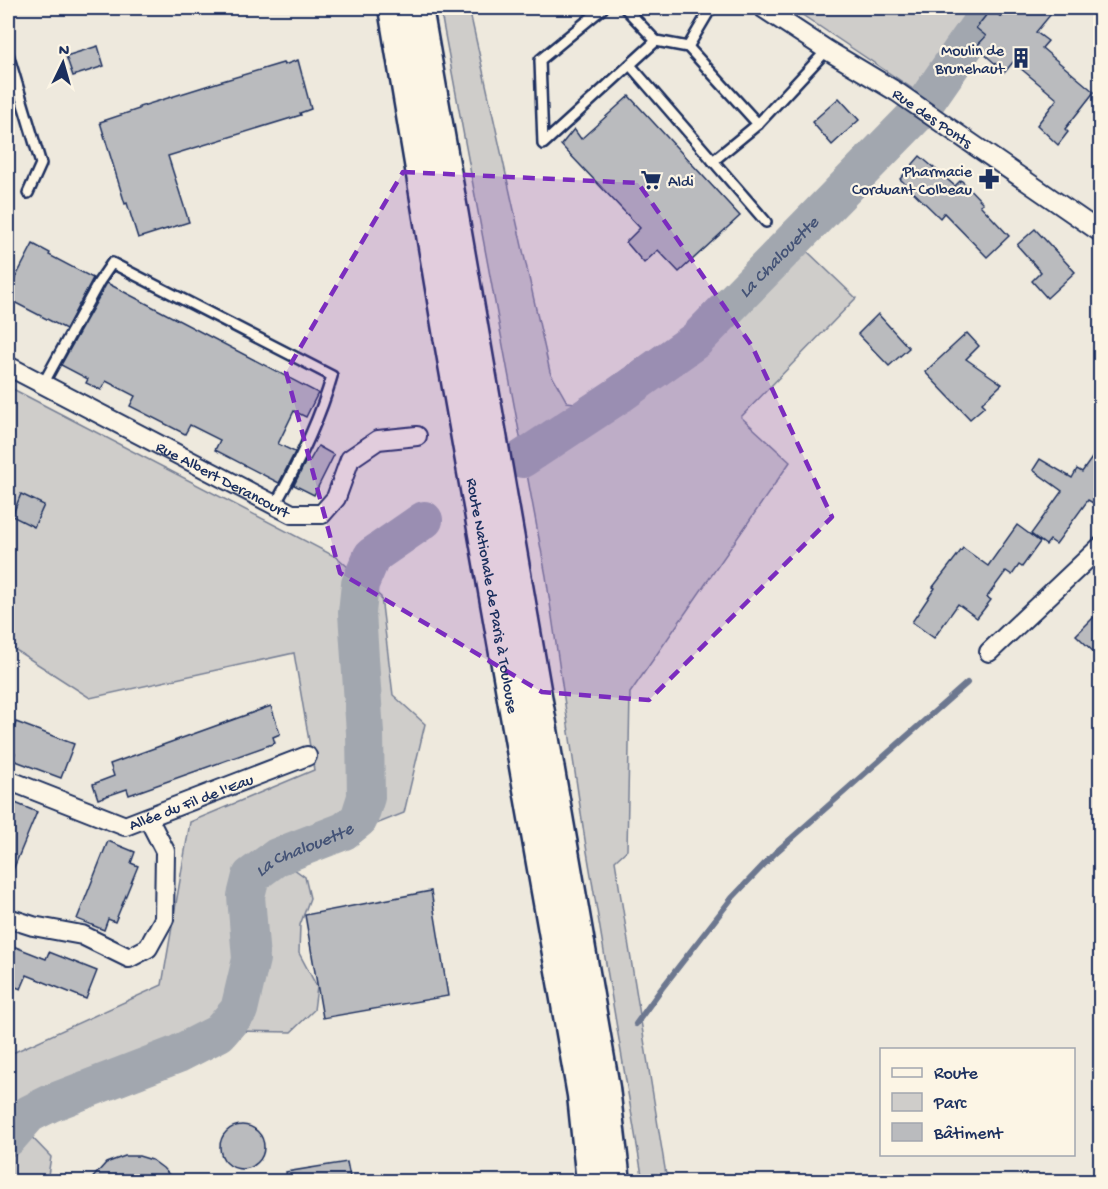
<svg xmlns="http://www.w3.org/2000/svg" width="1108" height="1189" font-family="'Gochi Hand',sans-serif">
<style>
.green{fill:#cfcdca;stroke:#757e94;stroke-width:1.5}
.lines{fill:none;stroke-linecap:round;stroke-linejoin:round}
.stream{stroke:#6c778f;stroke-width:6}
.river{stroke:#a2a7af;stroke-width:38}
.building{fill:#babbbe;stroke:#1b2f5e;stroke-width:1.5}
.service-casing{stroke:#1b2f5e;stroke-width:14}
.minor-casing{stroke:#1b2f5e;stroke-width:22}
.primary-casing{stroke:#1b2f5e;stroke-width:33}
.service{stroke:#fcf5e5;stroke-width:9}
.minor{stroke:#fcf5e5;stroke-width:18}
.primary{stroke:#fcf5e5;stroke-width:28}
.marked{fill:#7b2cbf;fill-opacity:0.2;stroke:#7b2cbf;stroke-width:4.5;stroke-dasharray:12 8;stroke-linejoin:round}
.labels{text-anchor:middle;stroke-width:4.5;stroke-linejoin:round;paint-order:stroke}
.poi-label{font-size:16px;fill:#1b2f5e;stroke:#fcf5e5;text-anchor:end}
.street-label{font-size:16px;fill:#1b2f5e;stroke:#fcf5e5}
.water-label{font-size:18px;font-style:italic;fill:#445376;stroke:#fcf5e5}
</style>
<rect width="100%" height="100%" fill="#eee9dd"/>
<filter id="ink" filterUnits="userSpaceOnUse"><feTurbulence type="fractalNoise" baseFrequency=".0167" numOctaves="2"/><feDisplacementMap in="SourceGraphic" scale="12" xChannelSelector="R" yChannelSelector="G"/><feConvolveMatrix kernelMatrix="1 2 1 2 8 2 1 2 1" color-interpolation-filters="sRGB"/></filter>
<g filter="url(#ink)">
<g class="green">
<polygon points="440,8 469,8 550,372 567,402 625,409 785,230 856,298 741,417 790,462 630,693 627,850 615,861 667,1181 643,1181 585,840 546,576"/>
<polygon points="792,8 978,8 913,89"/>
<polygon points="9,387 338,558 381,597 393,695 425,724 404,813 283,861 305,877 310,898 300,925 299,953 317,987 314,1010 291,1032 235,1031 203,1054 48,1110 23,1128 51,1157 47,1181 8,1181 8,1055 162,985 190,822 314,770 294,653 90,698 8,645"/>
</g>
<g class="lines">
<polyline class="stream" points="636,1024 662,988 732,898 775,853 967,683"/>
<g class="river">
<path id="s1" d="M522,459L619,395L696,340L919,112L991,8"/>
<path id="s2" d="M8,1138L29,1114L51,1103L178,1054L219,1033L239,1010L251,959L246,896L251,876L277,857L344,831L359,819L366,797L365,733L357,613L360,584L372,556L424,520"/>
</g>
</g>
<g class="building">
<polygon points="1009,8 1056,8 1036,32 1048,41 1042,48 1094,92 1065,129 1068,132 1058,145 1037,125 1057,99 1013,62 1005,72 976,47 986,36 976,28 991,9 1001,17"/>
<polygon points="98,46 104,66 73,76 66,56"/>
<polygon points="298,60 311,109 300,113 301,115 168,156 189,222 138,238 127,203 125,204 100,122 139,109 139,107 219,82 283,63 284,65"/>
<polygon points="629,96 740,216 679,272 658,250 644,263 626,242 640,228 561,145 574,129 581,139"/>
<polygon points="839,98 859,120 832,145 812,122"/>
<polygon points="920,156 955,186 961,180 983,203 980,205 1009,236 987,257 944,213 940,218 900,179"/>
<polygon points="1035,229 1075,272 1047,298 1032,281 1041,272 1017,245"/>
<polygon points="33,244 50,253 49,255 93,278 66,329 8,299 8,292"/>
<polygon points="107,283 318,393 306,417 294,411 278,444 295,452 279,483 215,450 220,440 190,425 185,434 130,406 135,396 106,381 101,390 86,383 88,379 61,365"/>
<polygon points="878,314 909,348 889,366 858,334"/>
<polygon points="967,333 979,346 966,359 1002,384 982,403 985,406 970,419 925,372"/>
<polygon points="1101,445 1101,493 1093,503 1088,500 1056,544 1050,540 1046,545 1031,534 1062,491 1033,470 1040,459 1072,478 1077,469 1082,472"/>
<polygon points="318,446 334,455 314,495 294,485 307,459 310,460"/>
<polygon points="21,494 44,505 34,527 12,516"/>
<polygon points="1017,525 1040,542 1022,567 1019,565 1012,575 1006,571 987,597 991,600 977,618 958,604 934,638 912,622 935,588 933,587 963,548 988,566"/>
<polygon points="1101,610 1101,659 1076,635"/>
<polygon points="271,706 280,734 273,737 275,743 129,795 127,789 98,799 93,784 114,776 110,764"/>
<polygon points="16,722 74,744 61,778 13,760 15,753 8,750 8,742"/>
<polygon points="8,800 37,812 8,882"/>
<polygon points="108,841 135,852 131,863 138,866 115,922 108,919 104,930 77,919"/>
<polygon points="431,891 448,996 323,1018 305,915"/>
<polygon points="8,944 46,959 49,952 97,971 86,999 27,975 21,989 8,984"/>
<circle cx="242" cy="1147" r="22"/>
<polygon points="125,1156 139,1156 152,1160 163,1168 176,1182 89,1182 106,1163"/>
<polygon points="347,1162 351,1182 287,1182 286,1172"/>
</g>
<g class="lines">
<g class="service-casing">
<g id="service">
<polyline points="603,8 540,60 543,144 656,41"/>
<polyline points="625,8 656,41 688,47 758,124"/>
<polyline points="688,47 711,8"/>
<polyline points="8,54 41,164 28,193"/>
<polyline points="630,65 766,222"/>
<polyline points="713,161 758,124 827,50"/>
<path d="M43,384L99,282L112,263L332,376C319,422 298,464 275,505"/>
</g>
</g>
<g class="minor-casing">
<g id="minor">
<path id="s3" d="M763,8L827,50L897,92L1100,232"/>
<path id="s4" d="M8,366L292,514H322L336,498L350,459L378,440L417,436"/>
<polyline points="989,652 1100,547"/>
<path id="s5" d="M8,780L125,826L307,756"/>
<polyline points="8,918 33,926 82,935 129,958 148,948 164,919 165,851 148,818"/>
</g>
</g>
<g class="primary-casing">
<g id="primary">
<path id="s6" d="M393,8L448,336L582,1095L591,1182"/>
<polyline points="418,8 605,1088 616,1182"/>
</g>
</g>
<use href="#service" class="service"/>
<use href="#minor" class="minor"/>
<use href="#primary" class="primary"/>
</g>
</g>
<path class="marked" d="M403,172L638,183L752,346L832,517L649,700L542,692L340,573L286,372Z"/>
<defs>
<g id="building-bare" transform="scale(1.62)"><path d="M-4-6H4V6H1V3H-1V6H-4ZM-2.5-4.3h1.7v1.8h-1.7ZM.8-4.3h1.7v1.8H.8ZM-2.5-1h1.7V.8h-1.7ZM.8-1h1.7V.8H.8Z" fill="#1b2f5e" stroke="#fcf5e5" stroke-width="2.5" paint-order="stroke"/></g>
<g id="pharmacy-bare" transform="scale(1.62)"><path d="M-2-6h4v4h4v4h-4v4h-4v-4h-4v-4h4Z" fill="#1b2f5e" stroke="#fcf5e5" stroke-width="2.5" paint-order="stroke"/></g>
<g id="supermarket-bare" transform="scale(1.62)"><path d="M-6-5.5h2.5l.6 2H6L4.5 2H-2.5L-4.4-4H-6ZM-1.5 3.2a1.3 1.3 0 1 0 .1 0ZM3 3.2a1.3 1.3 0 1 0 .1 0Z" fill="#1b2f5e" stroke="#fcf5e5" stroke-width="2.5" paint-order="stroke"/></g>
</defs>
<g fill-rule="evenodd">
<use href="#building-bare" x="1021" y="58"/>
<use href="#pharmacy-bare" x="989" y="179"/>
<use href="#supermarket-bare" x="651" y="180"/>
</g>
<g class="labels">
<g class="poi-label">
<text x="1004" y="55">Moulin de<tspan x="1004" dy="18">Brunehaut</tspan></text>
<text x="972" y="176">Pharmacie<tspan x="972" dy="18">Corduant Colbeau</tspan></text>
<text x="668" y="186" text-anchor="start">Aldi</text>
</g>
<g class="street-label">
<text dy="6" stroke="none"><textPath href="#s3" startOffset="202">Rue des Ponts</textPath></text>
<text dy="6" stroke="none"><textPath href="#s4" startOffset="243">Rue Albert Derancourt</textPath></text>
<text dy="6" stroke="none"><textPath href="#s6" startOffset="596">Route Nationale de Paris à Toulouse</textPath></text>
<text dy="6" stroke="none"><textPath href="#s5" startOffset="196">Allée du Fil de l'Eau</textPath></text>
</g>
<g class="water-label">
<text dy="6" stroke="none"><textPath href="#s1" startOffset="328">La Chalouette</textPath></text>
<text dy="6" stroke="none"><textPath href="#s2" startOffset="465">La Chalouette</textPath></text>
</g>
</g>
<rect width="1108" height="1189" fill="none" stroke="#fcf5e5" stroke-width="30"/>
<rect x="15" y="15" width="1078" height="1159" fill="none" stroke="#1b2f5e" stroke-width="2" filter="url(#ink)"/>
<rect x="880" y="1048" width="195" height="108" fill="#fcf5e5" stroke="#a2a6af" stroke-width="1.5"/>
<rect x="892" y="1068" width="30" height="9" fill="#fcf5e5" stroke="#a2a6af" stroke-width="1.5"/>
<text x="934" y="1078" font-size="18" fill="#1b2f5e">Route</text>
<rect x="892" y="1093" width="30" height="18" fill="#cfcdca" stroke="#a2a6af" stroke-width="1.5"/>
<text x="934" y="1108" font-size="18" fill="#1b2f5e">Parc</text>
<rect x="892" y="1123" width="30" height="18" fill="#babbbe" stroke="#a2a6af" stroke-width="1.5"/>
<text x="934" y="1138" font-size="18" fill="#1b2f5e">Bâtiment</text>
<g transform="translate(63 63) rotate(5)" stroke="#fcf5e5" stroke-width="4.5" paint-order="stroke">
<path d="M0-4.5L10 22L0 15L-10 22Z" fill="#1b2f5e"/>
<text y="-9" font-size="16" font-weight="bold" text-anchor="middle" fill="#1b2f5e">N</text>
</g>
</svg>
